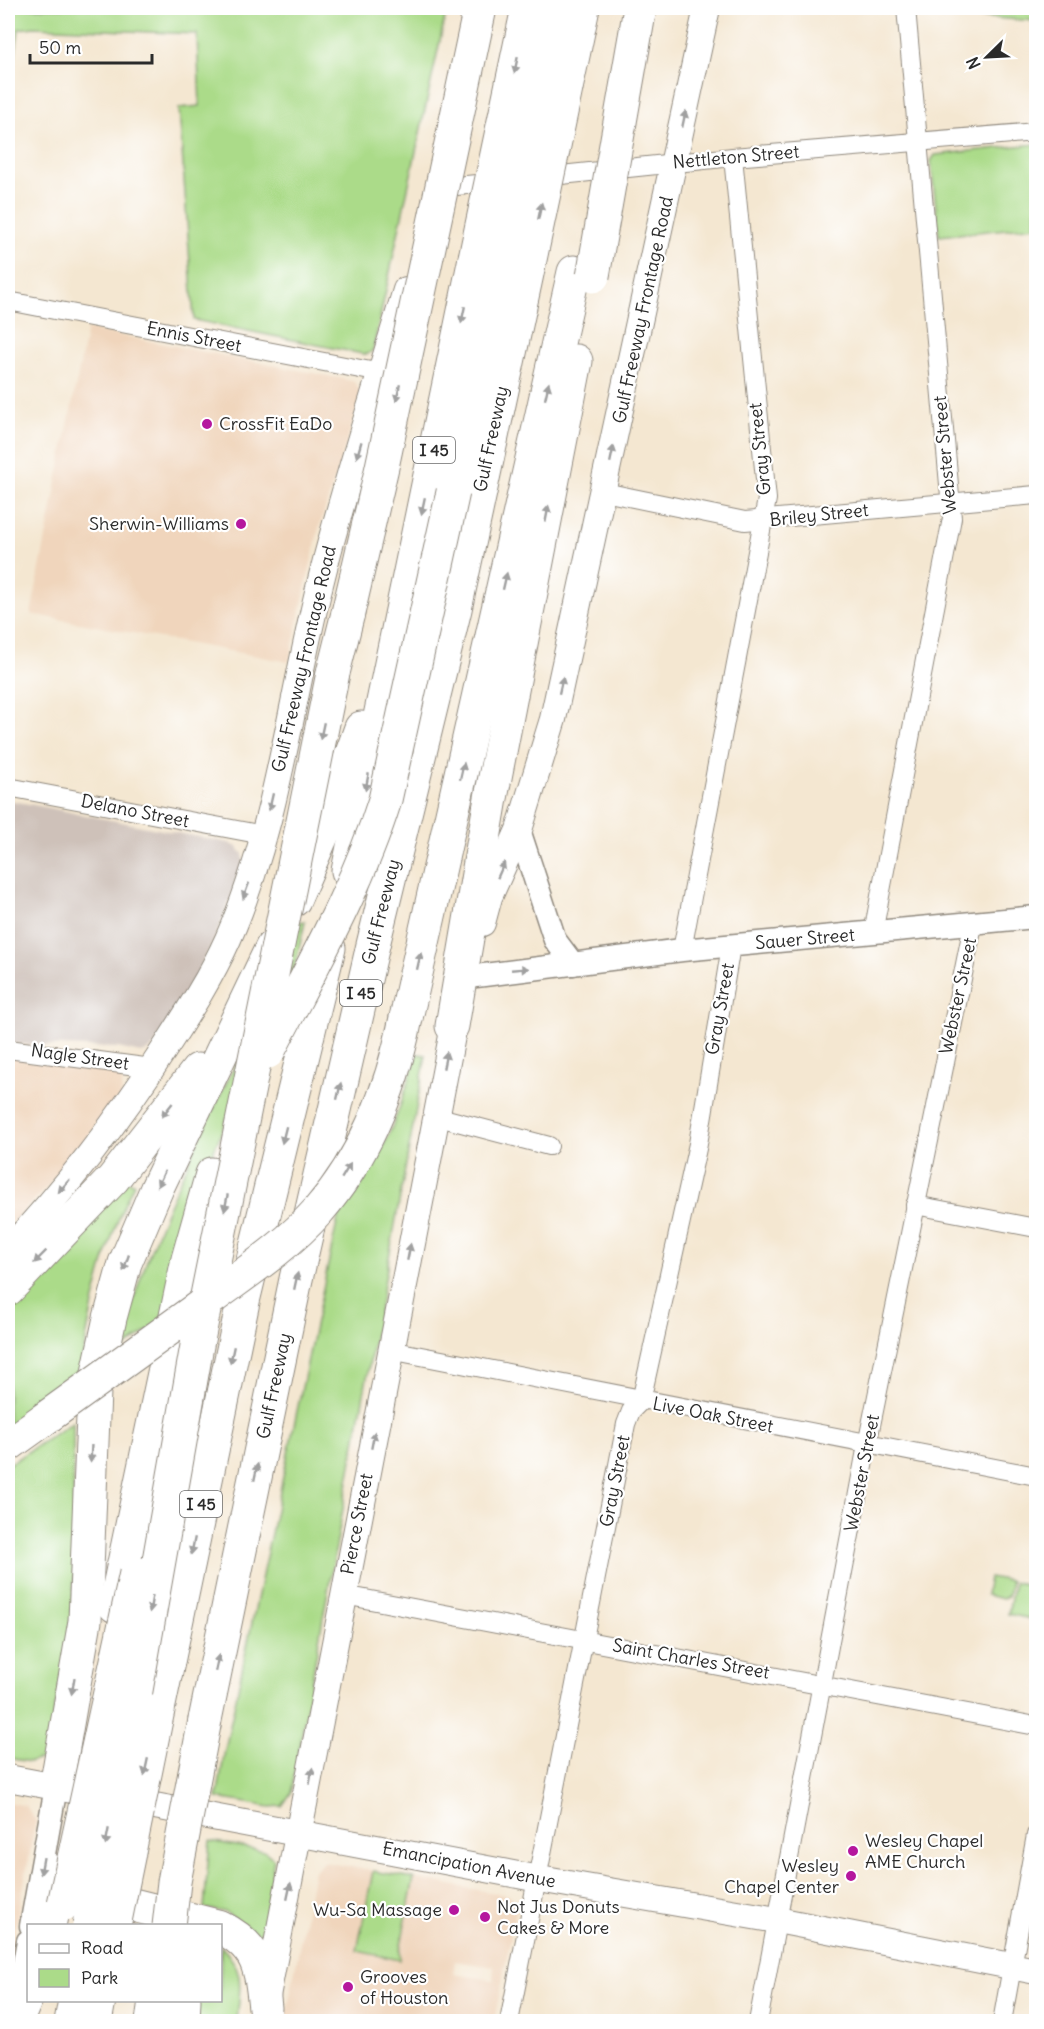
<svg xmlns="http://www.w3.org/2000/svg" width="1044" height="2029" font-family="Delius,sans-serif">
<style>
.built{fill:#f0d5bc;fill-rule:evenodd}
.industrial{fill:#cec1b9}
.green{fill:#abdb89;stroke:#6b835a;stroke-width:1.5}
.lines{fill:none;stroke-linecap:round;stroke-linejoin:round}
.minor-casing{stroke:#90897e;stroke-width:20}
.tertiary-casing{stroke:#90897e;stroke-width:25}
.secondary-casing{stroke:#90897e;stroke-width:28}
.motorway-casing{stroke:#90897e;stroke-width:35}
.minor{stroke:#fff;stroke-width:18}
.tertiary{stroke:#fff;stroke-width:22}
.secondary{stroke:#fff;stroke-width:26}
.motorway{stroke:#fff;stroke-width:33}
.motorway-bridge-casing{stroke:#90897e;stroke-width:35;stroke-linecap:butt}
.motorway-bridge{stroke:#fff;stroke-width:33}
.oneway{fill:#a0a0a0}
.poi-dot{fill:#b5179e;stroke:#fff;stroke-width:2}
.labels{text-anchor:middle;stroke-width:4.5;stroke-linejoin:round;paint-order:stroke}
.shield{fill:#fff;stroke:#6b6b6b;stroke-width:1.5}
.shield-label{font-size:16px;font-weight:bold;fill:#2b2b2b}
.street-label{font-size:18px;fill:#2b2b2b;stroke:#fff}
.poi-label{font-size:18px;fill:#2b2b2b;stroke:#fff;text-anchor:start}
</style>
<rect width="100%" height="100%" fill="#fff"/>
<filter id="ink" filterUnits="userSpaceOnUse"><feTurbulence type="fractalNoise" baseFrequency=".0167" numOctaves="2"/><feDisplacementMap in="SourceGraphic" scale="12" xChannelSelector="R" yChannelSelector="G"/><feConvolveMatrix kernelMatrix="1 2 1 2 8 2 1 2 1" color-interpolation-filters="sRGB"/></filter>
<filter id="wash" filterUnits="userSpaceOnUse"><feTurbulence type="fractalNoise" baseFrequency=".008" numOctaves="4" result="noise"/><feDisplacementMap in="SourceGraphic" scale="24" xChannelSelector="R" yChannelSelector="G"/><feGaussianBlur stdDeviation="1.35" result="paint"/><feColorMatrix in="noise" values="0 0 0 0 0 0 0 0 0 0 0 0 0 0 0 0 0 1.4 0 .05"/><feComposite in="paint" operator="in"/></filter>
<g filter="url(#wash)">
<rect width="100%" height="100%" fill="#f4e7d1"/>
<g class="built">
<polygon points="87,329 343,379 354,382 360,391 359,403 318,531 289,662 31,614"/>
<polygon points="8,1055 114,1072 122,1079 122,1086 121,1095 46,1189 8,1226"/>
<polygon points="8,1802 26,1806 36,1821 8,1967"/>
<path d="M324,1862L373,1871L357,1951L400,1959V1950L414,1878L510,1896L517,1906L494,2021L285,2022L314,1871ZM455,1961L494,1967L493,1980L453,1974Z"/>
</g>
<polygon class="industrial" points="8,800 229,843 237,847 243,854 243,866 214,940 190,988 155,1045 148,1051 141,1053 118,1048 8,1044"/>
<g class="green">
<polygon points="8,8 447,8 373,350 368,354 363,354 194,320 179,108 200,106 197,34 34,27 19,29 8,103"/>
<polygon points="912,8 1036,8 1036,21 925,13"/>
<polygon points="1036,144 1036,226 939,236 931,161 935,155"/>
<path d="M300,921L305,922L288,997L244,1078L206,1169L168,1316L119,1352C155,1199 243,1067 300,921Z"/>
<path d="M417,1054L426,1055L291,1793L282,1806L270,1807L217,1798L225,1750L338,1218C381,1164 398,1118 417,1054Z"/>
<path d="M126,1179L134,1184C104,1243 89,1315 79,1380L8,1430V1301Z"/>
<polygon points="73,1422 74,1582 69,1638 45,1758 30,1762 8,1758 8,1465"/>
<polygon points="989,1577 1011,1581 1008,1596 1003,1599 986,1595"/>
<polygon points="1014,1582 1036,1586 1036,1620 1008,1614"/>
<polygon points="210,1841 264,1851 274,1859 262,1932 258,1934 225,1912 204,1908"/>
<polygon points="373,1871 414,1878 400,1950 400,1960 357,1951"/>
<path d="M221,1946C246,1972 240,1987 237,2021L197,2022L198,2001L220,2000Z"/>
</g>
</g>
<g filter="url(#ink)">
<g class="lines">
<g class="minor-casing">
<g id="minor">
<polyline points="542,177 733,157 1036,132"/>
<polyline points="436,188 497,182"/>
<polyline points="8,301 381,373"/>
<polyline points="604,492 745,521 1036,495"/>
<polyline points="8,787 263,835"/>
<polyline points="873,933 952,518 906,8"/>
<polyline points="682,950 767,499 733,157"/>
<polyline points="8,1049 152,1068"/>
<polyline points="435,1116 549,1146"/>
<polyline points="915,1205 1036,1228"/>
<polyline points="390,1350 1036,1476"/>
<polyline points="344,1595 1036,1726"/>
<polyline points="509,2022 626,1424 631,1411 641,1401 698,1144 731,946"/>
<polyline points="758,2022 867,1445 973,925"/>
<polyline points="1002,2022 1036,1835"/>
</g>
</g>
<g class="tertiary-casing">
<g id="tertiary">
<polyline points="519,830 555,940 573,964"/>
<polyline points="468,977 682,950 1036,917"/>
<polyline points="31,1926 56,1787"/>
<polyline points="16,2008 28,1941"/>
</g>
</g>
<g class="secondary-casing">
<g id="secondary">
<polyline points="482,923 489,897 519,830 553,719 707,8"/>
<path d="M8,1250C68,1187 120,1118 167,1045C189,1011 211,977 228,939C277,828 291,698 321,580C345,483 377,387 406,290"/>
<polyline points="8,1778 72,1790"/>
<polyline points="123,1800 539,1879 777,1920 1036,1971"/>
<polyline points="267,1996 457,1010"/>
</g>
</g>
<g class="motorway-casing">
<g id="motorway">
<polyline points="453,492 501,264"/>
<polyline points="333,673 348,613"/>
<polyline points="348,871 475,258"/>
<polyline points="294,900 324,831 361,728"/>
<polyline points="406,1018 574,272"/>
<polyline points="452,1026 491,798 576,361"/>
<polyline points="8,1289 113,1179 198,1070"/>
<polyline points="8,1445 43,1420"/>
<polyline points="115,1606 188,1259 212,1174"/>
<polyline points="158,1710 244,1297 329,948"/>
<polyline points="205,1720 296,1279 373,945 455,609 528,269"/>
<polyline points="56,1787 85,1621 94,1391 110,1318 125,1263 157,1188 272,947"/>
<polyline points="93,1895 217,1926"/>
<polyline points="49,1926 60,1871"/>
<path d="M220,1927C259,1946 261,1969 265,2008"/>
<polyline points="16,2022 28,1994"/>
<polyline points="71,2022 75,2000"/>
<polyline points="95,2022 99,2000"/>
<polyline points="152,2022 155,2000"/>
<polyline points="183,2022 184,2000"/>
</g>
</g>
<use href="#minor" class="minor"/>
<use href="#tertiary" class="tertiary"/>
<use href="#secondary" class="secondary"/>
<use href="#motorway" class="motorway"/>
<g class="motorway-bridge-casing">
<g id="motorway-bridge">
<polyline points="475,258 528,8"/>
<polyline points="501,264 556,8"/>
<polyline points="528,269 583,8"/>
<polyline points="593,276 640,8"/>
<polyline points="348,613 382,467 480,8"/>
<path d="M268,1052C310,970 357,889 385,800L453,492"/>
<path d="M43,1420C98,1380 154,1340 209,1300C247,1272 287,1246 318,1211C365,1157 392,1088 406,1018"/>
<polyline points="64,1904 136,1573"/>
<polyline points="89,1926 126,1747 198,1340 333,673"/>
<polyline points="114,1926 158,1710"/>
<polyline points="169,1926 174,1882 205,1720"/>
</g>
</g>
<use href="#motorway-bridge" class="motorway-bridge"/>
</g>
<defs><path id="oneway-solid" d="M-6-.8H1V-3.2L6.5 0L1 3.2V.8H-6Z" transform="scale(1.5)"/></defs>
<g class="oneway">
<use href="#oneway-solid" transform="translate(516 65) rotate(102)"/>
<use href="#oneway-solid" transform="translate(684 119) rotate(-78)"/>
<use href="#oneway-solid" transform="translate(540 211) rotate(-78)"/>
<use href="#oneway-solid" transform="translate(463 315) rotate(102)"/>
<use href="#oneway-solid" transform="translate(547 391) rotate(-77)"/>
<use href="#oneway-solid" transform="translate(398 393) rotate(102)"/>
<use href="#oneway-solid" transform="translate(359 450) rotate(106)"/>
<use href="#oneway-solid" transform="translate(612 454) rotate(-78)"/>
<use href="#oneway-solid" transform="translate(423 506) rotate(102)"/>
<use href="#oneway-solid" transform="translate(547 514) rotate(-79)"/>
<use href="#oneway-solid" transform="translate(505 581) rotate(-77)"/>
<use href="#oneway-solid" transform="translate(561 685) rotate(-77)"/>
<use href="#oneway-solid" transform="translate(322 731) rotate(102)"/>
<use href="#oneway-solid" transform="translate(462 771) rotate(-77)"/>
<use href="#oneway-solid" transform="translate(367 782) rotate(101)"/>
<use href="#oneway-solid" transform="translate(271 802) rotate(103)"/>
<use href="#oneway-solid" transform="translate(501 870) rotate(-66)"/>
<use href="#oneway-solid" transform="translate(246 891) rotate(110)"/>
<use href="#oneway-solid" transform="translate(419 961) rotate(-77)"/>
<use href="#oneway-solid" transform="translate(520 969) rotate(-5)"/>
<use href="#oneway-solid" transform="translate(445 1060) rotate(-79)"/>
<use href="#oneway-solid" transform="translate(339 1091) rotate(-77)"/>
<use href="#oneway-solid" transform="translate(167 1110) rotate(128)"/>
<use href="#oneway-solid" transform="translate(284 1135) rotate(104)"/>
<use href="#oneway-solid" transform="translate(346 1171) rotate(-59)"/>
<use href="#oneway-solid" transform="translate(161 1179) rotate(115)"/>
<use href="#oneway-solid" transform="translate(64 1186) rotate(131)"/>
<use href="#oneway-solid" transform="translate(226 1203) rotate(101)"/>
<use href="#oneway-solid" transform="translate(409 1252) rotate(-79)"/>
<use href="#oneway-solid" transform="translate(40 1257) rotate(135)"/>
<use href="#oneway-solid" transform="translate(126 1263) rotate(109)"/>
<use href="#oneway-solid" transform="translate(296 1281) rotate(-78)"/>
<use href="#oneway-solid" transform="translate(232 1355) rotate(102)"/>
<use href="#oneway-solid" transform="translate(373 1440) rotate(-79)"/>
<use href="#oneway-solid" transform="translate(91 1454) rotate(93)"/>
<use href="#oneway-solid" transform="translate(256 1472) rotate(-78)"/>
<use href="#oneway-solid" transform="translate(193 1546) rotate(102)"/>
<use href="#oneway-solid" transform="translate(151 1604) rotate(100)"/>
<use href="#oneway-solid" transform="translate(217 1663) rotate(-78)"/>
<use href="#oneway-solid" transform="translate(73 1686) rotate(100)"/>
<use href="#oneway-solid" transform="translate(146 1767) rotate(102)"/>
<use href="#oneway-solid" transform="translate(311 1776) rotate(-80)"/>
<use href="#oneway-solid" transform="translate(107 1837) rotate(101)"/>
<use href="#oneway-solid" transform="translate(42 1866) rotate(100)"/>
<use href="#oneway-solid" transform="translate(289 1891) rotate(-78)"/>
</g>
</g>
<g class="poi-dot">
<circle cx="207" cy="424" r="6"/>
<circle cx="241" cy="524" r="6"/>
<circle cx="853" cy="1851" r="6"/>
<circle cx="851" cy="1876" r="6"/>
<circle cx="454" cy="1910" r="6"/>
<circle cx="485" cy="1917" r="6"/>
<circle cx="348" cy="1987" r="6"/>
</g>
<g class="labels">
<g class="shield">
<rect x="413" y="437" width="42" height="26" rx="4.5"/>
<rect x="340" y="980" width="42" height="26" rx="4.5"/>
<rect x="180" y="1491" width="42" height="26" rx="4.5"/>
</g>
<g class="shield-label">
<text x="434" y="456">I 45</text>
<text x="361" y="999">I 45</text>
<text x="201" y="1510">I 45</text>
</g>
<g class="street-label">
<text transform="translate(736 157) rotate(-5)" y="6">Nettleton Street</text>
<text transform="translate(643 310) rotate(-78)" y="6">Gulf Freeway Frontage Road</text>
<text transform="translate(194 337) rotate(11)" y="6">Ennis Street</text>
<text transform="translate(491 439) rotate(-78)" y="6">Gulf Freeway</text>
<text transform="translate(760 449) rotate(-96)" y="6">Gray Street</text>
<text transform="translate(945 455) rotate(-95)" y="6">Webster Street</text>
<text transform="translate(819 515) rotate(-6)" y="6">Briley Street</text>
<text transform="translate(304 659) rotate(-77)" y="6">Gulf Freeway Frontage Road</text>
<text transform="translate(135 811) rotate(11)" y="6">Delano Street</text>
<text transform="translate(381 912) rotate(-76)" y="6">Gulf Freeway</text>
<text transform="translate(805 939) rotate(-5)" y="6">Sauer Street</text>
<text transform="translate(958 996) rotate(-78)" y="6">Webster Street</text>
<text transform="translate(720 1009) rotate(-80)" y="6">Gray Street</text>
<text transform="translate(80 1057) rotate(8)" y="6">Nagle Street</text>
<text transform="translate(274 1386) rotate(-78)" y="6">Gulf Freeway</text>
<text transform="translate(713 1415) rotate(11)" y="6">Live Oak Street</text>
<text transform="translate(862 1473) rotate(-79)" y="6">Webster Street</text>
<text transform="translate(615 1481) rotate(-79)" y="6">Gray Street</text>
<text transform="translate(357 1524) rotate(-79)" y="6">Pierce Street</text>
<text transform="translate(691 1659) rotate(10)" y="6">Saint Charles Street</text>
<text transform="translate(469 1865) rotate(11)" y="6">Emancipation Avenue</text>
</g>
<g class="poi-label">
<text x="219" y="430">CrossFit EaDo</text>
<text x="229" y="530" text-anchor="end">Sherwin-Williams</text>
<text x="865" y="1847">Wesley Chapel<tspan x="865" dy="21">AME Church</tspan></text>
<text x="839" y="1872" text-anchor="end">Wesley<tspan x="839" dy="21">Chapel Center</tspan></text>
<text x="497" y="1913">Not Jus Donuts<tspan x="497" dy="21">Cakes &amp; More</tspan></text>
<text x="442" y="1916" text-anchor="end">Wu-Sa Massage</text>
<text x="360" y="1983">Grooves<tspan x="360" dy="21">of Houston</tspan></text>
</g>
</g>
<rect width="1044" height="2029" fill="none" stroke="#fff" stroke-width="30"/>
<rect x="27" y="1924" width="195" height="78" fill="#ffffff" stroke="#aaaaaa" stroke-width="1.5"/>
<rect x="39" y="1944" width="30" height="9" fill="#ffffff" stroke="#aaaaaa" stroke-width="1.5"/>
<text x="81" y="1954" font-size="18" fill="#2b2b2b">Road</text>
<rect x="39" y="1969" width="30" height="18" fill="#abdb89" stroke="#aaaaaa" stroke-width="1.5"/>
<text x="81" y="1984" font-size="18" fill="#2b2b2b">Park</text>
<g transform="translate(987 57) rotate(246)" stroke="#ffffff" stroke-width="4.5" paint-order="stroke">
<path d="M0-4.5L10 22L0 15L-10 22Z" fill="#2b2b2b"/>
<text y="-9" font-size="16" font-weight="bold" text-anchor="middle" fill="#2b2b2b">N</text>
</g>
<path d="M30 54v9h122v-9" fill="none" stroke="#2b2b2b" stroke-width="3"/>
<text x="39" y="54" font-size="18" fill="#2b2b2b" stroke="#ffffff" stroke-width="4.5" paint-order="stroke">50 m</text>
</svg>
